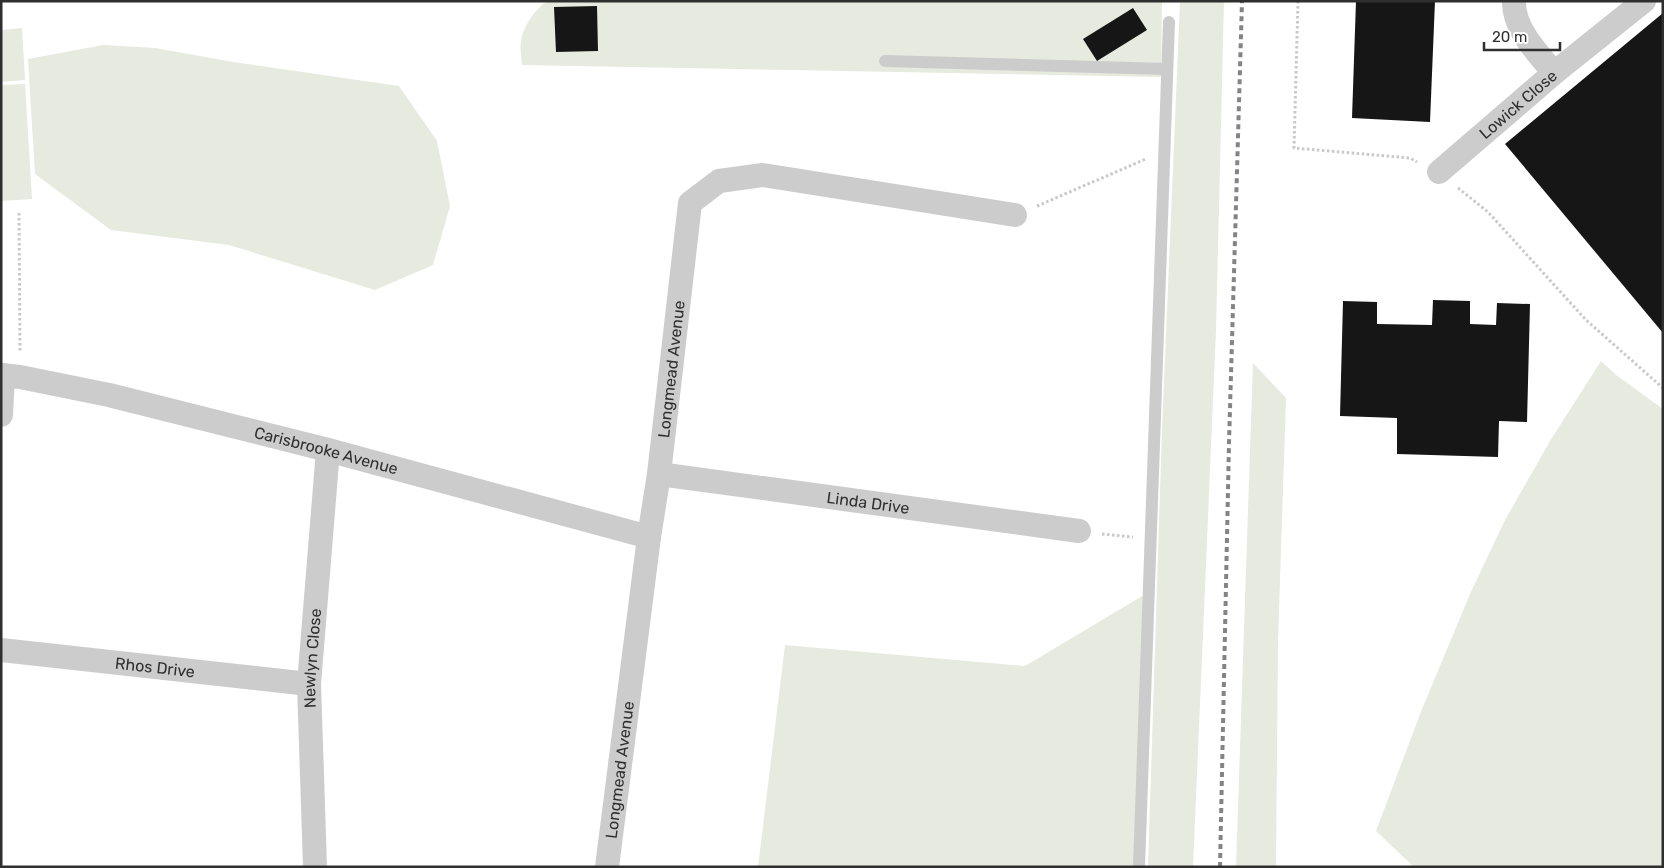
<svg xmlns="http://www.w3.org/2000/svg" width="1664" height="868" font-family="Rubik,sans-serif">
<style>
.green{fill:#e7eade}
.building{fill:#161616}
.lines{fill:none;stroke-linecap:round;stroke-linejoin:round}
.path{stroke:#c9c9c9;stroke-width:3;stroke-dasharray:2.5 2.5;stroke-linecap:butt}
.lane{stroke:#ccc;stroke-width:12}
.street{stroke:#ccc;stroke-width:24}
.rail{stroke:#848484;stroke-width:4;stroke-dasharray:5 4;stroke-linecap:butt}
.labels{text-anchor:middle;stroke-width:5;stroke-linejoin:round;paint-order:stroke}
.street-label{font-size:16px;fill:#2f2f2f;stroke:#fff}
</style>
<rect width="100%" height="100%" fill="#fff"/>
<g class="green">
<path d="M548,1H1162L1161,77L522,65C521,57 520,48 521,40C524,26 535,8 548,1Z"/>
<polygon points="1180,1 1224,1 1216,330 1193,867 1148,867 1162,430"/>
<polygon points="22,28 25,80 1,82 1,30"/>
<polygon points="103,45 155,48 233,62 399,86 437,141 450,206 433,265 375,290 229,245 111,230 35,174 28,59"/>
<polygon points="25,84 32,199 1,201 1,85"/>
<polygon points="1601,361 1616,375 1663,409 1663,867 1414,867 1376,831 1422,709 1470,594 1505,520 1550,441"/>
<polygon points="1253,363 1286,398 1278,642 1276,867 1236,867"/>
<polygon points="1149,592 1140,867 758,867 785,645 1025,666"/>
</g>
<g class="building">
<polygon points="1356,1 1435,1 1430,122 1352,118"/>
<polygon points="597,6 598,51 556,52 554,7"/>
<polygon points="1133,8 1147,30 1097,61 1083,39"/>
<polygon points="1663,13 1663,333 1505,144"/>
<polygon points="1433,300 1470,301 1470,324 1496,325 1497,303 1530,304 1527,422 1499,421 1498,457 1397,454 1397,418 1340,416 1343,301 1377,302 1377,324 1432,325"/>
</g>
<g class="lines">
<g class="path">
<polyline points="1298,1 1294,148 1410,158 1417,162"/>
<polyline points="1458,188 1488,212 1586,320 1663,388"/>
<polyline points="1037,206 1146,159"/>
<polyline points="19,213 20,352"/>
<polyline points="1102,534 1133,537"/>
</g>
<g class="lane">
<polyline points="885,61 1167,69"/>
<polyline points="1139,867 1169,22"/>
</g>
<g class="street">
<path d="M1514,1C1513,29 1538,53 1554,73"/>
<path id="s1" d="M1439,172L1554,73L1644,1"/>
<path id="s2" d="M1,375L20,377L109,395L328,450L649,537"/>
<polyline points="1,415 3,375"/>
<path id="s3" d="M659,474L1079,531"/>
<path id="s4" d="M1,650L309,684"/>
<path id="s5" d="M315,867L309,684L328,450"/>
<path id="s6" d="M607,867L649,537L659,474L690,203L719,181L763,175L1015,215"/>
</g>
<polyline class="rail" points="1220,867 1229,443 1242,1"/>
</g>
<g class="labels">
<g class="street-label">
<text dy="6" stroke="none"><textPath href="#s1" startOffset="104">Lowick Close</textPath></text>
<text dy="6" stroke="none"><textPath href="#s6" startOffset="502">Longmead Avenue</textPath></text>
<text dy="6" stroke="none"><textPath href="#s2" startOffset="334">Carisbrooke Avenue</textPath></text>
<text dy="6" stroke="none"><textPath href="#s3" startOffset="211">Linda Drive</textPath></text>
<text dy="6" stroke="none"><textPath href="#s5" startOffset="209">Newlyn Close</textPath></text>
<text dy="6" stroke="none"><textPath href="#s4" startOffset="155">Rhos Drive</textPath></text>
<text dy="6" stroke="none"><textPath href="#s6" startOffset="98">Longmead Avenue</textPath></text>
</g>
</g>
<rect width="1664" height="868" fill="none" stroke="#2f2f2f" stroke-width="5"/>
<path d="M1484 42v8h76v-8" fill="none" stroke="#2f2f2f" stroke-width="2.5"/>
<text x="1492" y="42" font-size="15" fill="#2f2f2f" stroke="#ffffff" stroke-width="4" paint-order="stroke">20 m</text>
</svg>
